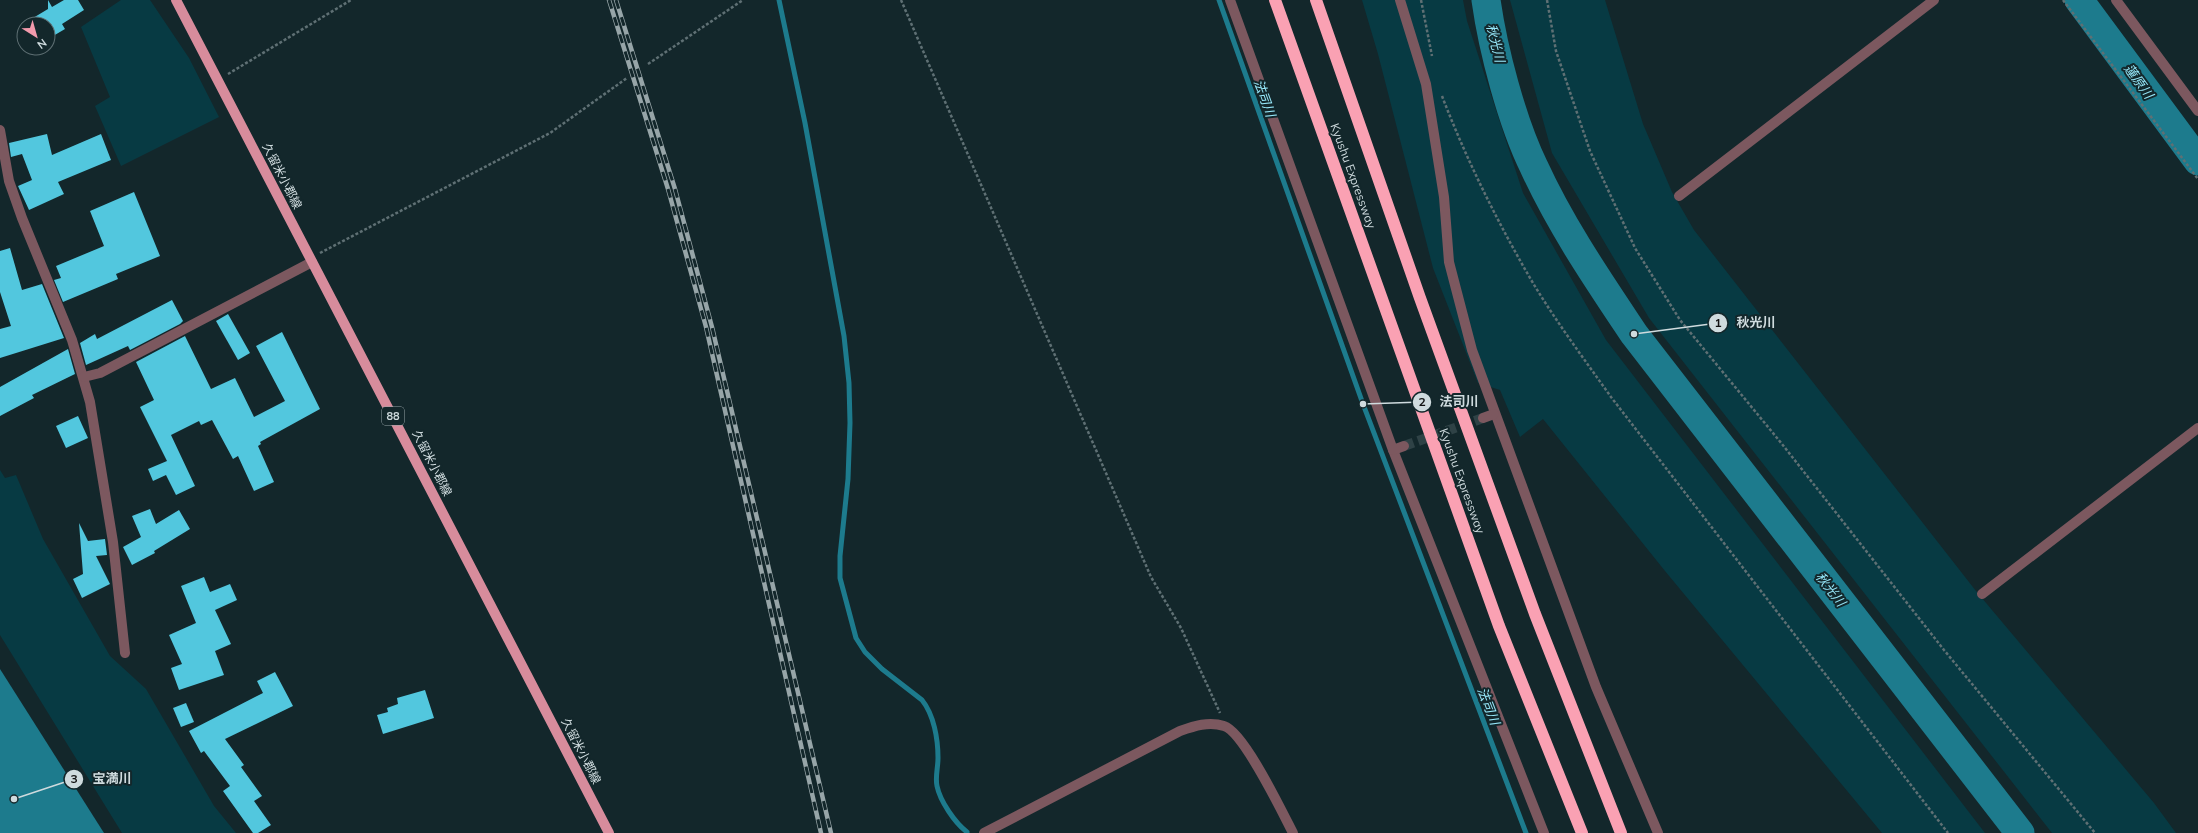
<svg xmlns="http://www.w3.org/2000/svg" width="2198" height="833" font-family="Mulish,'Noto Sans JP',sans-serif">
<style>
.green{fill:#073a43}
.water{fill:#1d7b8d}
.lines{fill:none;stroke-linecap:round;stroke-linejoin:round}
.stream{stroke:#1d7b8d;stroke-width:5}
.river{stroke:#1d7b8d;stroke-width:29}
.building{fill:#52c7de}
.minor-tunnel{stroke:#2f4246;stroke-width:10;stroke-dasharray:10 5;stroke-linecap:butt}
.path{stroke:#5f7074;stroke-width:2.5;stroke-dasharray:3 2;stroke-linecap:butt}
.minor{stroke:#7c585f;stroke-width:10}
.tertiary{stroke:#7c585f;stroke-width:10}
.primary{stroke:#d78c9c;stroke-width:10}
.motorway{stroke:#faa1b3;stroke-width:12}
.rail-casing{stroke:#97a5a8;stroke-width:4.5}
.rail{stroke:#13272b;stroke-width:3;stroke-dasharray:9;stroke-linecap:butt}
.labels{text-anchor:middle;stroke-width:4;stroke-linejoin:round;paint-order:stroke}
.shield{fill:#13272b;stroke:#97a5a8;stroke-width:1}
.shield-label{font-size:11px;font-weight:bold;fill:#cfdbde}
.street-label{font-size:12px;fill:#cfdbde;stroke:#13272b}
.water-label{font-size:13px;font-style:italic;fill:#97e8fa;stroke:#13272b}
.leader{fill:none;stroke:#cfdbde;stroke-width:1.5}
.callout-dot{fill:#cfdbde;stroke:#13272b;stroke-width:1.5}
.mark-label{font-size:12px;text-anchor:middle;font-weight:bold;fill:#111}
.callout-label{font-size:13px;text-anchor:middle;font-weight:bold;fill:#cfdbde;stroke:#13272b;stroke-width:4;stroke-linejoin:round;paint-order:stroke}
</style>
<rect width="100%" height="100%" fill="#13272b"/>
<g class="green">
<polygon points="121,0 150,0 189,58 219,117 121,166 95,106 110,97 81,27"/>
<polygon points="1362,0 1463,0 1467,21 1523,193 1606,340 1985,833 1882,833 1665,571 1543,419 1520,437 1500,390 1478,383 1433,268 1378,54"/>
<polygon points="1510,0 1605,0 1643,124 1672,192 1694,230 1976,591 2154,803 2176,833 2052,833 1649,318 1552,153"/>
<polygon points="0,470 5,478 16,475 43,539 110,656 146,689 214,806 236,833 122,833 0,635"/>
</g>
<polygon class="water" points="0,669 104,833 0,833"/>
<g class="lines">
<g class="stream">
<path d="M779,0L805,123L844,336L849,383L850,423L848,479L840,556V578L856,638L865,652L882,669L922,700C934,715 938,739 938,758C938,768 935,777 937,786C940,801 955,823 967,832"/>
<polyline points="1219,0 1363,404 1526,833"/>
</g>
<g class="river">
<path d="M1486,0C1493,50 1512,122 1534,167C1561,226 1598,280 1634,334L2020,833"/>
<polyline points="2079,0 2198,161"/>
</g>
</g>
<g class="building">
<polygon points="48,0 52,7 64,0 78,0 84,10 62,24 65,29 48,39 48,24 23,24 48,9"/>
<polygon points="47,134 52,155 101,134 111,160 58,182 64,194 29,210 18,186 32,180 22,154 11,157 9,143"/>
<polygon points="134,192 160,256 116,274 118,279 63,302 54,280 61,278 56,266 104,246 90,211"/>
<polygon points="10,248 22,290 42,284 64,338 0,358 0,329 11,326 0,292 0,251"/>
<polygon points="172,300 183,321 180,324 130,350 128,346 86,365 80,343 95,334 97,339"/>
<polygon points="228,314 250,353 238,360 216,321"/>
<polygon points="282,332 320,409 260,442 261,444 258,446 274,482 254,491 238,456 233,459 212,420 201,425 199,421 171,435 195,486 176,495 166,475 153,481 148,469 167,461 140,407 154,400 136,362 185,336 211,389 235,378 254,417 285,401 256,346"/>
<polygon points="68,349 75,374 32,395 34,398 0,416 0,387"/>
<polygon points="78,416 88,438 66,448 56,426"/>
<polygon points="150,509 156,524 179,510 190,529 154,551 155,553 132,565 123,547 141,537 132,516"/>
<polygon points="79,523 88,541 105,539 107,555 96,556 110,584 82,598 73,579 83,574"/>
<polygon points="204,577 210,592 230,584 237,600 215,610 231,644 215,651 224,675 179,690 171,668 182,664 169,635 196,623 181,586"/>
<polygon points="275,672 293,706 225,739 244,765 241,767 262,796 254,801 271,825 258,833 253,833 223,791 230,786 204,751 201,753 189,731 263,693 257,681"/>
<polygon points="425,690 434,718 383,734 377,715 388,712 387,708 398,704 397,698"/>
<polygon points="186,703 194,722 181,727 173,708"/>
</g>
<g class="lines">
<polyline class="minor-tunnel" points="1404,446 1483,418"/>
<g class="path">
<polyline points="901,0 1151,577 1181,628 1220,713"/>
<polyline points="1421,0 1432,56"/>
<polyline points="1547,0 1556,51 1590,151 1635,248 1680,320 1782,444 1944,650 2095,833"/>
<polyline points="2063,0 2198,179"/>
<polyline points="648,64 743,0"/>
<polyline points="228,74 351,0"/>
<path d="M1442,96C1465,156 1494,215 1526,271C1551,315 1582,356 1611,397L1948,833"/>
<polyline points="320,253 550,133 627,78"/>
</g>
<g class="minor">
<polyline points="1230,0 1393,450 1544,833"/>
<polyline points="1400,0 1426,84 1444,197 1449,262 1472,350 1596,687 1658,833"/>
<polyline points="0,130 9,181 22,218 72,340 90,402 113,542 125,653"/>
<polyline points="1679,196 1934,0"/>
<polyline points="84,377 100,373 312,262"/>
<polyline points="1483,418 1494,414"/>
<polyline points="1393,450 1404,446"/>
<polyline points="1982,594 2198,428"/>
</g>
<g class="tertiary">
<polyline points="2116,0 2198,111"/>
<path d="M984,833L1180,731C1194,726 1209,721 1224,726C1244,732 1282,812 1293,833"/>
</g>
<polyline class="primary" points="176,0 609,833"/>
<g class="motorway">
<polyline points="1275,0 1499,626 1582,833"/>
<polyline points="1316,0 1420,298 1535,614 1621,833"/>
</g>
<g class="rail-casing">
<g id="rail">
<polyline points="609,0 668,189 706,327 821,833"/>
<polyline points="616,0 675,189 712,327 831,833"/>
</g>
</g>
<use href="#rail" class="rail"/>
</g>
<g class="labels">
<rect class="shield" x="382" y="407" width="22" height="18" rx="3"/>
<g class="shield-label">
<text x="393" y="420">88</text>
</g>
<g class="street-label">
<text transform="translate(282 176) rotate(63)" y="4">久留米小郡線</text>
<text transform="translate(1353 176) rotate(70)" y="4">Kyushu Expressway</text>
<text transform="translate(432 463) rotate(63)" y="4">久留米小郡線</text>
<text transform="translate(1462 481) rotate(70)" y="4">Kyushu Expressway</text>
<text transform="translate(581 751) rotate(63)" y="4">久留米小郡線</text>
</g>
<g class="water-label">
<text transform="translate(1496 43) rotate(76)" y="5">秋光川</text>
<text transform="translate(2139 81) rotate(54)" y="5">蓮原川</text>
<text transform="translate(1265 98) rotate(70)" y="5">法司川</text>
<text transform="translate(1831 589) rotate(52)" y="5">秋光川</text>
<text transform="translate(1489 706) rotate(69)" y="5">法司川</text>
</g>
</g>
<path class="leader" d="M1634 334L1718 323M1363 404L1422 402M14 799L74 779"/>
<g class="callout-dot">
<circle cx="1634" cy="334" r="4"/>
<circle cx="1363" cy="404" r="4"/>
<circle cx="14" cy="799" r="4"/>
<circle cx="1718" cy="323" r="10"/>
<circle cx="1422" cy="402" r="10"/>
<circle cx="74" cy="779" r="10"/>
</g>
<g class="mark-label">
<text x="1718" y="327">1</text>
<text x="1422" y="406">2</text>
<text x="74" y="783">3</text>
</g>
<g class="callout-label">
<text x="1756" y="327">秋光川</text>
<text x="1459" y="406">法司川</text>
<text x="112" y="783">宝満川</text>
</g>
<g transform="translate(36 36) rotate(143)"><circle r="19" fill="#13272b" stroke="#5e6f73"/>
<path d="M0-3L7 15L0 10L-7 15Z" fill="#f29aac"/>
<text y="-6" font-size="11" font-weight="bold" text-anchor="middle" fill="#cfdbde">N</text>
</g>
</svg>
